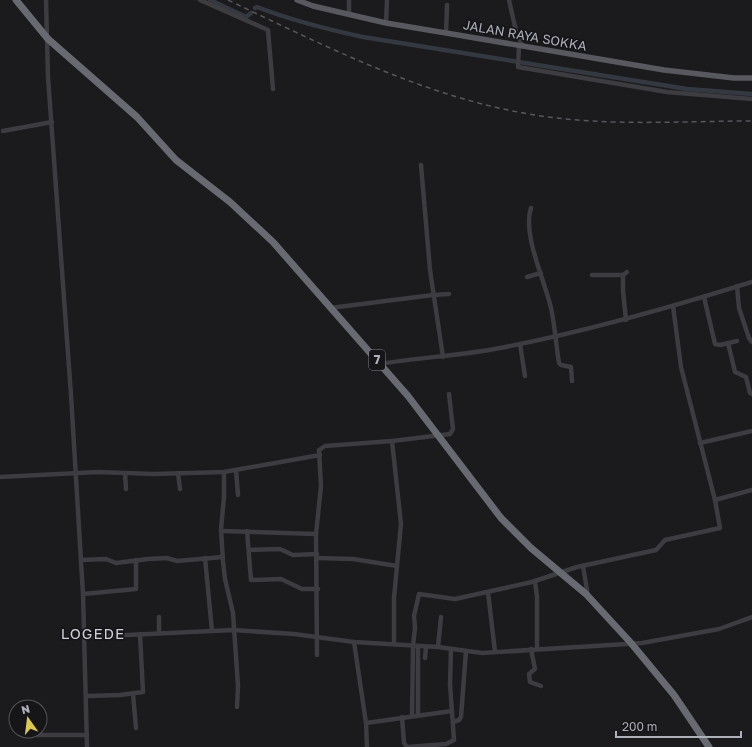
<svg xmlns="http://www.w3.org/2000/svg" width="752" height="747" font-family="'Golos Text',sans-serif">
<style>
.lines{fill:none;stroke-linecap:round;stroke-linejoin:round}
.canal{stroke:#343841;stroke-width:4.5}
.minor{stroke:#3c3c41;stroke-width:4.5}
.major{stroke:#58585f;stroke-width:5.5}
.highway{stroke:#686971;stroke-width:7}
.rail{stroke:#57575d;stroke-width:1.5;stroke-dasharray:5 4;stroke-linecap:butt}
.labels{text-anchor:middle;stroke-width:3.5;stroke-linejoin:round;paint-order:stroke}
.shield{fill:#161517;stroke:#808289;stroke-width:1}
.shield-label{font-size:12px;font-weight:bold;fill:#aeb0ba}
.street-label{font-size:13px;fill:#aeb0ba;stroke:#161517}
.quarter-label{font-size:15px;letter-spacing:1px;fill:#cfcfd7;stroke:#161517}
</style>
<rect width="100%" height="100%" fill="#1b1a1c"/>
<g class="lines">
<g class="canal">
<polyline points="210,0 246,17 251,13"/>
<path d="M255,8L257,7C293,21 326,29 363,37L687,89L752,94"/>
</g>
<g class="minor">
<polyline points="46,0 48,77 71,395 83,594 87,747"/>
<polyline points="200,0 268,30 273,89"/>
<polyline points="509,0 516,31 522,45"/>
<polyline points="349,14 349,0"/>
<polyline points="386,23 387,0"/>
<polyline points="446,33 447,5"/>
<polyline points="519,46 518,67 667,92 752,99"/>
<polyline points="3,131 52,122"/>
<polyline points="421,165 430,270 443,357"/>
<path d="M531,208C522,234 545,281 551,308C555,326 556,345 559,363L561,365L571,367L572,381"/>
<polyline points="592,275 623,275"/>
<polyline points="527,277 541,273"/>
<polyline points="737,286 739,308 749,338 752,342"/>
<polyline points="704,297 715,344 720,345 737,341"/>
<polyline points="673,306 681,367 715,500 752,490"/>
<polyline points="330,308 433,295 449,294"/>
<polyline points="626,320 623,291 623,275 627,272"/>
<polyline points="728,343 735,372 746,377 750,393 752,394"/>
<polyline points="520,344 525,376"/>
<path d="M380,364C420,357 460,356 500,348C586,332 669,308 752,282"/>
<polyline points="700,443 752,431"/>
<polyline points="236,470 238,495"/>
<polyline points="224,472 224,497 221,529 223,561 225,579 233,613 238,686 237,707"/>
<polyline points="125,473 126,489"/>
<polyline points="178,473 180,489"/>
<polyline points="0,477 98,472 154,474 224,472 320,455"/>
<polyline points="221,531 316,534"/>
<polyline points="247,531 251,580 281,579 302,589 318,589"/>
<polyline points="249,550 280,549 293,555 317,554"/>
<polyline points="205,558 212,631"/>
<polyline points="317,558 353,559 397,566 401,524 392,441"/>
<polyline points="81,560 106,559 116,563 148,559 167,558 177,561 223,557"/>
<polyline points="583,566 588,596"/>
<polyline points="535,581 537,597 537,649"/>
<polyline points="488,592 495,652"/>
<polyline points="83,594 136,589 136,560"/>
<polyline points="159,617 159,633"/>
<polyline points="85,637 233,630 294,634 354,642 438,647 482,653 642,643 719,629 752,617"/>
<polyline points="354,642 366,723 367,747"/>
<polyline points="394,644 394,598 397,566"/>
<polyline points="418,647 418,715"/>
<polyline points="438,647 441,617"/>
<polyline points="531,649 535,669 529,674 530,682 541,686"/>
<polyline points="317,655 316,534 321,486 319,450 325,446 392,441 450,434 453,429 449,394"/>
<polyline points="425,658 426,647"/>
<polyline points="133,694 136,728"/>
<polyline points="87,696 120,695 143,692 140,634"/>
<polyline points="412,716 413,646 415,628 414,616 419,594 455,599 532,582 577,567 656,550 665,540 720,528 715,500"/>
<polyline points="402,717 404,743 407,747 446,744 454,740 450,684 451,649"/>
<polyline points="453,722 459,720 461,717 466,651"/>
<polyline points="366,723 452,711"/>
<polyline points="33,735 87,735"/>
</g>
<polyline class="major" points="297,0 313,6 386,23 446,33 664,70 734,78 752,78"/>
<polyline class="highway" points="16,0 48,39 137,117 176,160 230,202 273,242 408,396 501,518 531,548 586,594 631,643 674,695 709,747"/>
<path class="rail" d="M228,0C325,46 423,96 529,114C602,127 678,121 752,121"/>
</g>
<g class="labels">
<rect class="shield" x="369" y="350" width="16" height="20" rx="3"/>
<g class="shield-label">
<text x="377" y="364">7</text>
</g>
<g class="street-label">
<text transform="translate(525 35) rotate(10)" y="5">JALAN RAYA SOKKA</text>
</g>
<g class="quarter-label">
<text x="93" y="639">LOGEDE</text>
</g>
</g>
<g transform="translate(28 719) rotate(346)"><circle r="19" fill="#161517" stroke="#535358"/>
<path d="M0-3L7 15L0 10L-7 15Z" fill="#ddc951"/>
<text y="-6" font-size="11" font-weight="bold" text-anchor="middle" fill="#aeb0ba">N</text>
</g>
<path d="M616 731v6h125v-6" fill="none" stroke="#aeb0ba" stroke-width="2"/>
<text x="622" y="731" font-size="12" fill="#aeb0ba" stroke="#161517" stroke-width="3" paint-order="stroke">200 m</text>
</svg>
